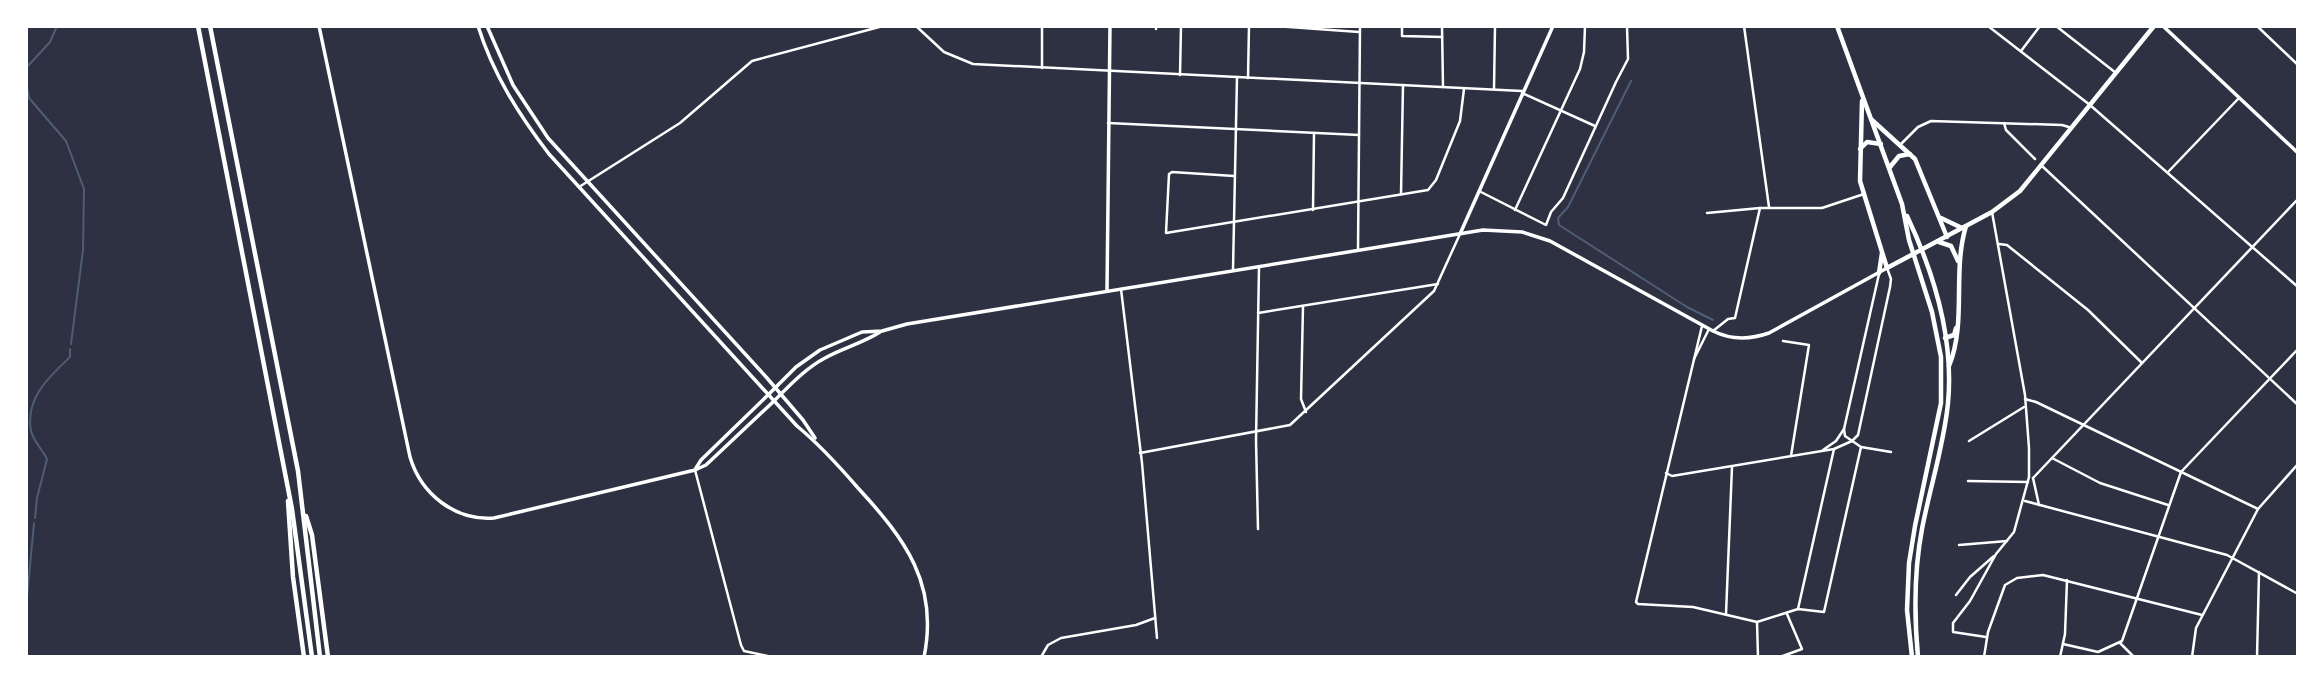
<svg xmlns="http://www.w3.org/2000/svg" width="2324" height="683" font-family="Raleway,sans-serif">
<style>
.lines{fill:none;stroke-linecap:round;stroke-linejoin:round}
.stream{stroke:#4f5d75;stroke-width:2}
.minor{stroke:#fff;stroke-width:2.5}
.tertiary{stroke:#fff;stroke-width:3.5}
.secondary{stroke:#fff;stroke-width:3.5}
.primary{stroke:#fff;stroke-width:4.5}
.trunk{stroke:#fff;stroke-width:4.5}
</style>
<rect width="100%" height="100%" fill="#2d3142"/>
<g class="lines">
<g class="stream">
<polyline points="26,68 50,42 57,26"/>
<polyline points="1631,81 1568,207 1558,218 1559,225 1687,307 1713,320"/>
<polyline points="26,82 29,98 66,141 84,189 83,250 71,344"/>
<path d="M35,518L37,498L47,459C43,451 33,440 31,431C25,398 49,377 70,357V349"/>
<polyline points="26,609 34,523"/>
</g>
<g class="minor">
<polyline points="916,26 944,52 973,64 1522,91"/>
<polyline points="1156,26 1156,29"/>
<polyline points="1275,26 1359,32"/>
<polyline points="1402,26 1402,36 1442,37"/>
<polyline points="1442,26 1443,87"/>
<polyline points="1744,26 1769,207"/>
<polyline points="1988,26 2090,105 2298,287"/>
<polyline points="2056,26 2116,73"/>
<polyline points="2257,26 2298,65"/>
<polyline points="2021,51 2040,26"/>
<polyline points="1042,68 1042,26"/>
<polyline points="1180,75 1181,26"/>
<polyline points="1248,78 1249,26"/>
<polyline points="1494,89 1495,26"/>
<polyline points="1522,93 1595,126"/>
<polyline points="1108,123 1359,135"/>
<polyline points="2004,123 2006,130 2035,159"/>
<polyline points="1900,145 1918,127 1931,121 2062,125 2072,128"/>
<polyline points="2042,166 2298,405"/>
<polyline points="2168,172 2238,99"/>
<polyline points="1234,176 1172,172 1169,174 1166,233 1428,190 1436,180 1460,121 1464,89"/>
<polyline points="579,187 680,123 752,61 883,26"/>
<polyline points="1479,191 1546,225 1551,212 1563,198 1616,82 1628,59 1627,26"/>
<polyline points="1401,194 1403,85"/>
<polyline points="1313,210 1314,133"/>
<polyline points="1515,210 1580,69 1584,52 1585,26"/>
<polyline points="1707,213 1760,208 1822,208 1864,194"/>
<polyline points="1999,244 2007,245 2088,310 2142,363"/>
<polyline points="1358,250 1360,26"/>
<polyline points="1233,270 1237,77"/>
<polyline points="1121,289 1142,463 1157,638"/>
<polyline points="1303,306 1301,399 1306,412"/>
<polyline points="1258,313 1438,284"/>
<polyline points="1702,326 1636,602 1638,604 1693,607 1757,622 1798,609 1824,612 1861,447"/>
<polyline points="1713,331 1728,319 1735,318 1760,208"/>
<polyline points="1783,341 1809,345 1791,456"/>
<polyline points="1694,359 1709,329"/>
<polyline points="2025,399 2036,402 2258,509"/>
<polyline points="1844,429 1845,436 1861,447 1891,452"/>
<polyline points="1969,441 2024,407"/>
<polyline points="1823,450 1836,441 1844,429 1879,274"/>
<polyline points="1140,453 1290,425 1434,291 1460,234"/>
<polyline points="2052,458 2100,483 2168,505"/>
<polyline points="695,470 741,645 744,651 772,657"/>
<polyline points="1666,473 1672,476 1834,449 1852,441 1858,435 1890,287 1891,279 1887,268"/>
<polyline points="2033,478 2298,199"/>
<polyline points="2033,478 2039,505"/>
<polyline points="1968,481 2028,482"/>
<polyline points="2025,501 2227,555 2298,594"/>
<polyline points="1258,529 1256,440 1259,267"/>
<polyline points="1959,545 2007,541"/>
<polyline points="1956,595 1970,577 1994,556"/>
<polyline points="1798,609 1834,449"/>
<polyline points="1726,614 1732,467"/>
<polyline points="1757,622 1758,657"/>
<polyline points="1986,637 1953,632 1953,623 1970,601 1996,554 2014,532 2029,477 2029,448 2025,395 1992,212"/>
<polyline points="2120,643 2134,657"/>
<polyline points="2063,644 2098,652 2122,641 2181,472 2298,349"/>
<polyline points="1041,657 1048,645 1061,638 1136,625 1155,618"/>
<polyline points="1780,657 1802,649 1787,614"/>
<polyline points="1984,657 1988,632 2005,585 2017,578 2043,575 2202,615"/>
<polyline points="2060,657 2065,634 2067,580"/>
<polyline points="2192,657 2196,628 2258,509 2298,464"/>
<polyline points="2257,657 2259,572"/>
</g>
<g class="tertiary">
<path d="M319,26L410,457C421,494 455,521 494,518L695,470L706,465L774,401"/>
<polyline points="1460,234 1553,26"/>
<polyline points="696,468 701,460 769,394"/>
</g>
<g class="secondary">
<path d="M478,26C493,74 519,115 549,154L797,426C820,445 839,466 858,488C905,539 939,584 924,657"/>
<polyline points="487,26 513,85 548,138 767,378 803,420 815,438"/>
<polyline points="2163,26 2298,153"/>
<polyline points="1107,290 1110,26"/>
<path d="M769,394L796,367L820,350L862,332L882,331L907,324L1483,230L1522,232L1550,241L1713,331C1731,340 1749,340 1769,333L1887,268"/>
<path d="M774,401C790,385 806,368 825,358C843,348 863,343 880,332"/>
</g>
<g class="primary">
<polyline points="1837,26 1902,204 1909,240 1932,312 1941,357 1941,403 1915,526 1909,563 1907,610 1912,657"/>
<polyline points="1862,101 1860,181 1887,268 1992,212 2020,191 2154,26"/>
<polyline points="1872,120 1915,159 1947,237"/>
<polyline points="1860,149 1867,142 1881,144"/>
<polyline points="1890,167 1899,156 1910,154"/>
<path d="M1907,216C1934,273 1954,339 1948,403C1944,445 1930,487 1922,529C1914,571 1914,614 1918,657"/>
<polyline points="1941,218 1962,228"/>
<polyline points="1939,242 1951,246 1958,261"/>
<polyline points="1879,273 1882,253"/>
<polyline points="1945,338 1954,335 1956,328"/>
<path d="M1949,366C1967,322 1952,272 1966,226"/>
</g>
<g class="trunk">
<polyline points="198,26 292,509 312,657"/>
<polyline points="210,26 298,471 320,657"/>
<polyline points="288,501 293,577 304,657"/>
<polyline points="306,516 312,535 328,657"/>
</g>
</g>
<rect width="2324" height="683" fill="none" stroke="#ffffff" stroke-width="56"/>
</svg>
